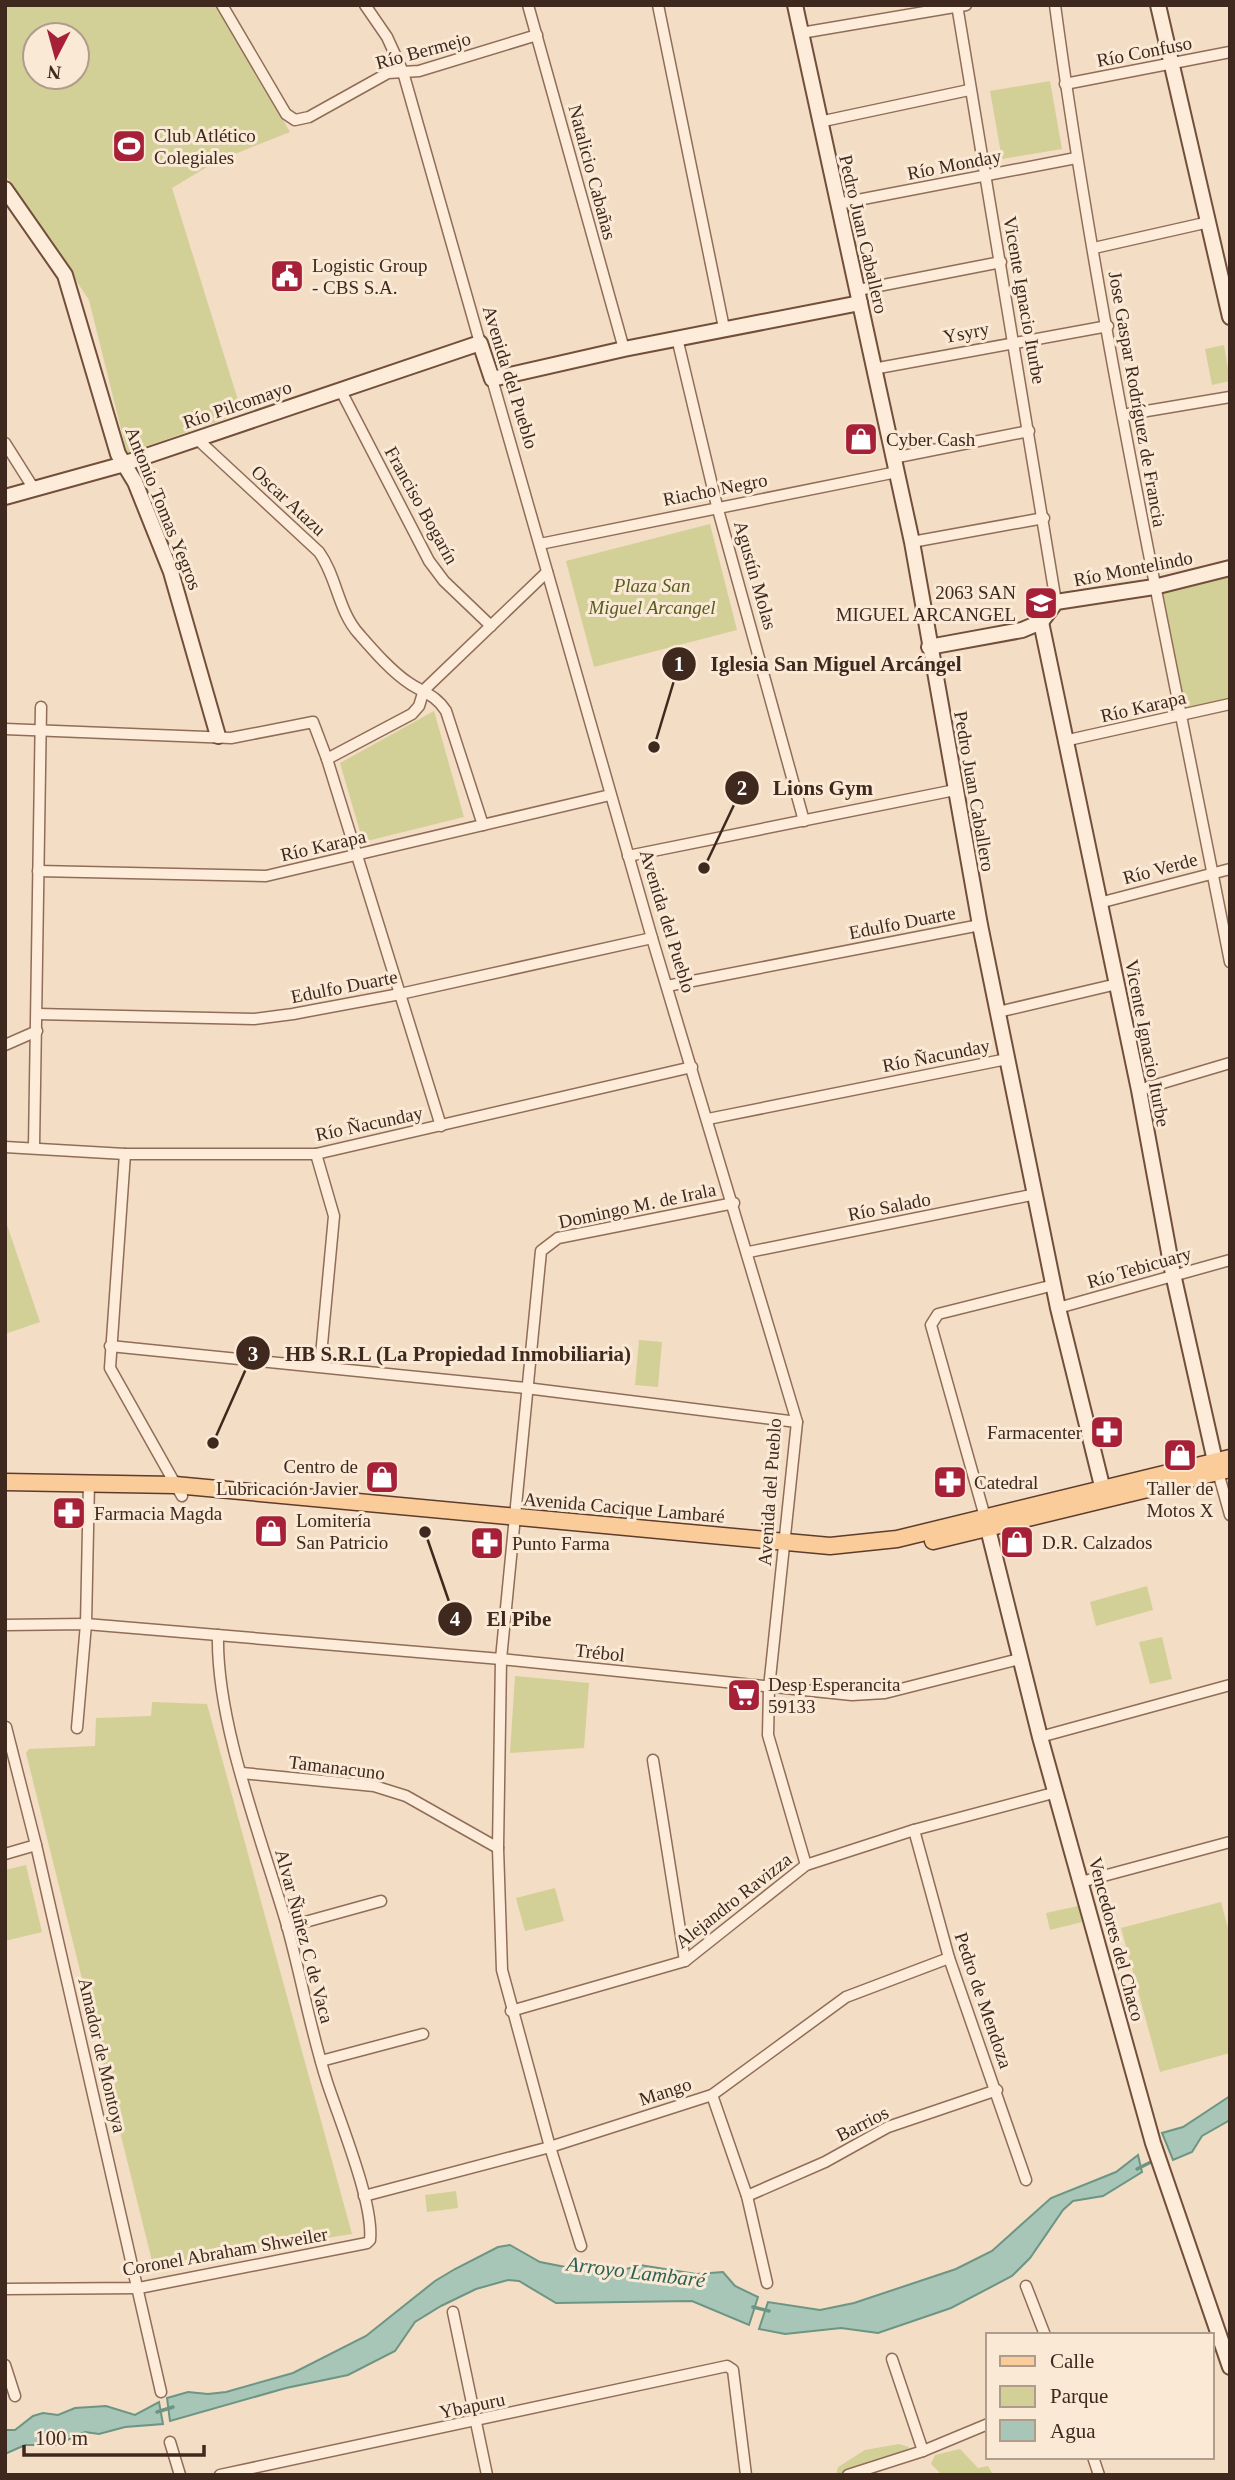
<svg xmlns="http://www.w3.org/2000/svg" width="1235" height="2480" font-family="Georgia,serif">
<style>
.green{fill:#d3d097;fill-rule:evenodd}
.water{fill:#a7c6b8;stroke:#6c9584;stroke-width:2}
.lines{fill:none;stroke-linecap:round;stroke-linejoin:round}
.stream{stroke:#6c9584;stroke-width:3.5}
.street-casing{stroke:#906d58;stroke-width:13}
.secondary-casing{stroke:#724e3b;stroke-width:18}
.primary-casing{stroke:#5e3c2d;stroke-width:19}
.street{stroke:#fcecd9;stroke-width:10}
.secondary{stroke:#fcecd9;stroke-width:14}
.primary{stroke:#f9cc99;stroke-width:16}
.labels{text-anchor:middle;stroke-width:6;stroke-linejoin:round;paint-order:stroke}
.street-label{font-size:19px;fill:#3f281e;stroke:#f9e9d5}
.poi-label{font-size:19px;fill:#3f281e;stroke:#f9e9d5;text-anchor:start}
.park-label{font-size:19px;font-style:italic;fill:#585d22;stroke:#f9e9d5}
.water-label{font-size:21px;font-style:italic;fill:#2b6054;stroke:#f9e9d5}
.leader{fill:none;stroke:#3f281e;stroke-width:2.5}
.callout-dot{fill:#3f281e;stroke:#f9e9d5;stroke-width:2.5}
.mark-label{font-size:21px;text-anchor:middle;font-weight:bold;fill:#fff}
.callout-label{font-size:21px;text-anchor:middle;font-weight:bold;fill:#3f281e;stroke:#f9e9d5;stroke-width:6;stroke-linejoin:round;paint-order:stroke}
</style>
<rect width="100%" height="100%" fill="#f3ddc5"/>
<g class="green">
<path d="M5,5H217L290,132L217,161L172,188L242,413L127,453L89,300L5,174ZM35,35H77V77H35Z"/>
<polygon points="1050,81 1062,149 1002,159 990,91"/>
<polygon points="1224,345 1230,381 1212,385 1205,349"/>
<polygon points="710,524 737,630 594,667 566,561"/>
<polygon points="1230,575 1230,699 1186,709 1161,591"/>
<polygon points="434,711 464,817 363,842 340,763"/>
<polygon points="5,1219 40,1322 5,1334"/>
<polygon points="639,1340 662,1342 658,1387 635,1385"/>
<polygon points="1147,1586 1153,1610 1096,1626 1090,1602"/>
<polygon points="1162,1637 1172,1679 1150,1684 1139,1642"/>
<polygon points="515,1676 589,1683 584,1748 510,1753"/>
<polygon points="152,1702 207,1704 352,2234 153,2265 26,1753 29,1749 95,1746 96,1718 151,1716"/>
<polygon points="26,1865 42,1932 5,1941 5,1870"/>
<polygon points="555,1888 564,1921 525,1931 516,1898"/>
<polygon points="1221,1902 1230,1936 1230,2053 1160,2072 1121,1928"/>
<polygon points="1078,1906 1082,1922 1050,1930 1046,1913"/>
<polygon points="456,2191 458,2208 427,2212 425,2195"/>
<polygon points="899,2444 909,2447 907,2452 854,2475 836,2475 838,2467 865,2450"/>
<polygon points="960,2449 978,2468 988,2466 993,2475 942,2475 931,2464 935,2455"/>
</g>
<g class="water">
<polygon points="1230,2096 1230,2120 1202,2136 1192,2152 1173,2160 1162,2133 1183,2127"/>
<polygon points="1138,2155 1142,2172 1103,2196 1073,2201 1063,2210 1030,2258 1012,2276 951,2308 878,2333 841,2328 785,2334 759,2329 768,2302 820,2310 854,2303 956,2269 992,2251 1051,2198 1116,2172"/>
<polygon points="510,2245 540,2262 606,2275 640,2265 696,2274 723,2272 735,2286 758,2297 749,2325 692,2301 556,2303 519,2281 508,2280 476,2289 441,2306 415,2322 395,2351 348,2375 286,2388 170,2421 167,2398 188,2392 208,2394 226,2392 293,2373 366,2336 435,2281 455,2269 498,2247"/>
<polygon points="159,2402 163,2424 125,2427 99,2434 85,2432 56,2445 25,2445 5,2454 5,2430 15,2430 33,2416 43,2413 58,2415 75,2408 106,2406 135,2415"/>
</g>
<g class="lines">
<g class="stream">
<polyline points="1137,2169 1155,2160"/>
<polyline points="753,2307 769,2311"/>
<polyline points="157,2412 173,2407"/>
</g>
<g class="street-casing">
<g id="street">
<polyline points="222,5 286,114 295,120 309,117 388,73 419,71 537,35"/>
<polyline points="365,5 387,37 403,72 480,343"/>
<polyline points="528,5 624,349"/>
<polyline points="658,5 724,328"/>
<polyline points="957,5 1056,602"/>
<path d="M1055,5C1098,326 1168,644 1230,962"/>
<polyline points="801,33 966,5"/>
<polyline points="1065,84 1230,52"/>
<polyline points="819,122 969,90"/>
<polyline points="837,204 1076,158"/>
<polyline points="1094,248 1209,222"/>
<polyline points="858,290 1001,262"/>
<polyline points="677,338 717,506 804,821"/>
<polyline points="873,369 1108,326"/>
<polyline points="492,379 652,938 797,1422 769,1688 768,1735 806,1865"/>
<polyline points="340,389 429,561 444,581 491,626"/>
<polyline points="1123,415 1230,397"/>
<path d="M196,438L319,552C337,577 338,611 359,634C373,650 391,671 409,683C424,693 436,695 446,711L483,825"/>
<polyline points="5,443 34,489"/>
<polyline points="893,458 1029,431"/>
<polyline points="912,542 1044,518"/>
<polyline points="540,544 897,472"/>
<polyline points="5,729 231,738 313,722 327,759 441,1126"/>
<polyline points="1064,741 1230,704"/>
<polyline points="327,759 412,714 419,706 424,690 547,572"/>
<polyline points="628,856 955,790"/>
<polyline points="38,871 266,876 610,795"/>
<polyline points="1099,903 1230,869"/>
<polyline points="667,986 980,925"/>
<polyline points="998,1012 1117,984"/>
<polyline points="37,1014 254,1019 293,1014 400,994 652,938"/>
<polyline points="5,1045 37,1031"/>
<polyline points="1139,1090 1230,1063"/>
<polyline points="708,1119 1007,1059"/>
<polyline points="5,1147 125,1154 316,1154 692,1067"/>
<polyline points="34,1147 41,707"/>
<polyline points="125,1154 110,1368 182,1496"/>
<polyline points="316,1154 334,1216 320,1366"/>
<polyline points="749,1252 1036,1194"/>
<polyline points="1058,1308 1230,1260"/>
<polyline points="110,1346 526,1388 797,1422"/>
<polyline points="1218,1472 1230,1515"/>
<polyline points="985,1517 931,1325 938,1314 1054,1285"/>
<polyline points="5,1625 86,1624 501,1659 852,1695 885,1693 1019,1659"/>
<polyline points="6,1727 36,1845 161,2392"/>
<polyline points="77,1728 86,1624 89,1482"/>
<polyline points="1040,1737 1230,1685"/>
<polyline points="653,1760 685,1961"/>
<polyline points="242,1773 374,1786 406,1796 498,1848"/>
<polyline points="914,1830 949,1958 1026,2180"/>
<polyline points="5,1854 36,1845"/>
<polyline points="1081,1882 1230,1842"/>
<polyline points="287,1927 381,1901"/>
<polyline points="511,2011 685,1961 806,1865 914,1830 1057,1792"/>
<polyline points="321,2061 423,2034"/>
<polyline points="712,2095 747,2196 767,2283"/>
<polyline points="364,2196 550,2147 712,2095 846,1997 949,1958"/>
<polyline points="747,2196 825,2162 888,2127 997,2090"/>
<polyline points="581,2246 550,2147 502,1970 498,1848 501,1659 541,1251 558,1238 734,1203"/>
<polyline points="1026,2286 1045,2335"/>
<path d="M5,2289L139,2288L367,2243L370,2240C374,2203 339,2119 327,2082C310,2029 301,1975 286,1922C261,1837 216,1722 218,1635"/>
<polyline points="453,2312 487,2475"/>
<polyline points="892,2359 923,2451"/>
<polyline points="5,2365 15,2396"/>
<polyline points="170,2442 180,2475"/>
<polyline points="1093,2457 1099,2475"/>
<polyline points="220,2475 727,2366 733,2370 746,2475"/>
<polyline points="848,2475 923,2451 988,2424"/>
</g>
</g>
<g class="secondary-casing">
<g id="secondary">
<polyline points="795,5 912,542 980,925 1058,1308 1105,1498"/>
<polyline points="1158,5 1230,317"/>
<polyline points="5,189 65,275 118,454 135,482 171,572 218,736"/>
<polyline points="5,497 117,466 480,343 492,379 624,349 860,303"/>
<polyline points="1041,622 1139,1090 1173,1274 1217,1470"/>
<polyline points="929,647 1022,630 1041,622 1056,602 1154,587 1230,568"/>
<polyline points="985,1517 1040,1737 1153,2143 1230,2367"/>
</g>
</g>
<g class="primary-casing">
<g id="primary">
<polyline points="5,1482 175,1485 830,1546 897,1539 1230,1458"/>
<polyline points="933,1541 1230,1469"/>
</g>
</g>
<use href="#street" class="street"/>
<use href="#secondary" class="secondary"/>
<use href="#primary" class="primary"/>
</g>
<defs>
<g id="stadium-square" transform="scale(1.75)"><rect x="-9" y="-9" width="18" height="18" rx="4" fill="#a62138" stroke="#f9e9d5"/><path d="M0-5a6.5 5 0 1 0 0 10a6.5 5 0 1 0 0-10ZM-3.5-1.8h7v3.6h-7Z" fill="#fff"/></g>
<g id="civic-square" transform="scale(1.75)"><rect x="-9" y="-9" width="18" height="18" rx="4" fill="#a62138" stroke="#f9e9d5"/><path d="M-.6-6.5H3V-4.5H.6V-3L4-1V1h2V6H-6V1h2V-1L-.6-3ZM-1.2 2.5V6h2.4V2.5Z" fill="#fff"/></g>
<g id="shop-square" transform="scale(1.75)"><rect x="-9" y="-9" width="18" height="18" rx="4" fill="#a62138" stroke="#f9e9d5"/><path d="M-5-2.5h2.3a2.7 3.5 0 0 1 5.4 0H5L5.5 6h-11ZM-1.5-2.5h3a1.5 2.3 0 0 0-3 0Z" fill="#fff"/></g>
<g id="school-square" transform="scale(1.75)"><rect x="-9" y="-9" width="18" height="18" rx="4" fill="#a62138" stroke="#f9e9d5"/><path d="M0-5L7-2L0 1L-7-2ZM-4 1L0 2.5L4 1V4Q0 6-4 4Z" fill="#fff"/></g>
<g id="pharmacy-square" transform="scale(1.75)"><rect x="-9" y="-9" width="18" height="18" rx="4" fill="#a62138" stroke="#f9e9d5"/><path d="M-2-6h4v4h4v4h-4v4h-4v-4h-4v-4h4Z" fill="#fff"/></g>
<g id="supermarket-square" transform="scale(1.75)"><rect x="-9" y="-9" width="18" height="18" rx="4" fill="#a62138" stroke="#f9e9d5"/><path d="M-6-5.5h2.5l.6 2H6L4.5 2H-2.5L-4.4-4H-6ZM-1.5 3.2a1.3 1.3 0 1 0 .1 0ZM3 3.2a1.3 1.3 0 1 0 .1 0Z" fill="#fff"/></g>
</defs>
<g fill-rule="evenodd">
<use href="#stadium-square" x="129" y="146"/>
<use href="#civic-square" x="287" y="276"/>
<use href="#shop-square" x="861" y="439"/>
<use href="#school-square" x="1041" y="603"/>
<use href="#pharmacy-square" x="1107" y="1432"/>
<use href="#shop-square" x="1180" y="1455"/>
<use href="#shop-square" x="382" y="1477"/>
<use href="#pharmacy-square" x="950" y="1482"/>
<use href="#pharmacy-square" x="69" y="1513"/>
<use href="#shop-square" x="271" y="1531"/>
<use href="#shop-square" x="1017" y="1542"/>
<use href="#pharmacy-square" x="487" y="1543"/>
<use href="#supermarket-square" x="744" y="1695"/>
</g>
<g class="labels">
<g class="street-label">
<text transform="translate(423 50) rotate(-15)" y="7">Río Bermejo</text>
<text transform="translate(1144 51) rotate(-11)" y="7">Río Confuso</text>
<text transform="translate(954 164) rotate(-11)" y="7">Río Monday</text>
<text transform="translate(593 172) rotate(75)" y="7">Natalicio Cabañas</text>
<text transform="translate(864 234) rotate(77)" y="7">Pedro Juan Caballero</text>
<text transform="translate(1025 300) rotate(80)" y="7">Vicente Ignacio Iturbe</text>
<text transform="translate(966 332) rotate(-11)" y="7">Ysyry</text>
<text transform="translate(511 377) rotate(73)" y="7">Avenida del Pueblo</text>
<text transform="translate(1138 399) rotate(80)" y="7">Jose Gaspar Rodríguez de Francia</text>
<text transform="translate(237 404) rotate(-19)" y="7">Río Pilcomayo</text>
<text transform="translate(715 489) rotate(-11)" y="7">Riacho Negro</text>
<text transform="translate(289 500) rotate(43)" y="7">Oscar Atazu</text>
<text transform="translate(422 505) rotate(61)" y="7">Franciso Bogarín</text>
<text transform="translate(164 508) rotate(68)" y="7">Antonio Tomas Yegros</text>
<text transform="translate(1133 568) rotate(-11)" y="7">Río Montelindo</text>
<text transform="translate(756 575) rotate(74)" y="7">Agustín Molas</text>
<text transform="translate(1143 706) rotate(-13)" y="7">Río Karapa</text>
<text transform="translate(975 791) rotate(80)" y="7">Pedro Juan Caballero</text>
<text transform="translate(323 845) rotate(-13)" y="7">Río Karapa</text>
<text transform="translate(1160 868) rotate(-15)" y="7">Río Verde</text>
<text transform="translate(668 921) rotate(73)" y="7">Avenida del Pueblo</text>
<text transform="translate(902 922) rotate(-11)" y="7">Edulfo Duarte</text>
<text transform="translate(344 986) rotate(-11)" y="7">Edulfo Duarte</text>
<text transform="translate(1148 1043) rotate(79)" y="7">Vicente Ignacio Iturbe</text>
<text transform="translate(936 1055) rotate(-11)" y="7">Río Ñacunday</text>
<text transform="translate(369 1123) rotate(-12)" y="7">Río Ñacunday</text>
<text transform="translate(637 1205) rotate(-12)" y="7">Domingo M. de Irala</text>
<text transform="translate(889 1206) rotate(-11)" y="7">Río Salado</text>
<text transform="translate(1139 1267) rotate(-16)" y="7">Río Tebicuary</text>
<text transform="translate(769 1492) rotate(-86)" y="7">Avenida del Pueblo</text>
<text transform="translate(624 1507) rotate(5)" y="7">Avenida Cacique Lambaré</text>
<text transform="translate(600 1652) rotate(6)" y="7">Trébol</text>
<text transform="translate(337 1767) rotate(7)" y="7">Tamanacuno</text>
<text transform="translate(733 1900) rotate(-38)" y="7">Alejandro Ravizza</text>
<text transform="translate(305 1936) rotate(75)" y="7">Alvar Ñuñez C de Vaca</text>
<text transform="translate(1117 1939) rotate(75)" y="7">Vencedores del Chaco</text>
<text transform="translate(984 2000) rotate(71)" y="7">Pedro de Mendoza</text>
<text transform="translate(103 2055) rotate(77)" y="7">Amador de Montoya</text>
<text transform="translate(665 2091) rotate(-18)" y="7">Mango</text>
<text transform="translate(862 2123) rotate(-27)" y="7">Barrios</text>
<text transform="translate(225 2251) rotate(-10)" y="7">Coronel Abraham Shweiler</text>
<text transform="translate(472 2405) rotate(-12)" y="7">Ybapuru</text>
</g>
<g class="poi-label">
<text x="154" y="142">Club Atlético<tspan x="154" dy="22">Colegiales</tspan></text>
<text x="312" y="272">Logistic Group<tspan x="312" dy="22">- CBS S.A.</tspan></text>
<text x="886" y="446">Cyber Cash</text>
<text x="1016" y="599" text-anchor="end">2063 SAN<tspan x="1016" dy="22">MIGUEL ARCANGEL</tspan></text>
<text x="1082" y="1439" text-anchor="end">Farmacenter</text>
<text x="358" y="1473" text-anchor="end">Centro de<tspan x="358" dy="22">Lubricación Javier</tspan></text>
<text x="974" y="1489">Catedral</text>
<text x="1180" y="1495" text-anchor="middle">Taller de<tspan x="1180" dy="22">Motos X</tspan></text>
<text x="94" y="1520">Farmacia Magda</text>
<text x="296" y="1527">Lomitería<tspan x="296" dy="22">San Patricio</tspan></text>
<text x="1042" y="1549">D.R. Calzados</text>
<text x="512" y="1550">Punto Farma</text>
<text x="768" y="1691">Desp Esperancita<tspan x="768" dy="22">59133</tspan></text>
</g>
<g class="park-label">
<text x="652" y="592">Plaza San<tspan x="652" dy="22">Miguel Arcangel</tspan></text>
</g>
<g class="water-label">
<text transform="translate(636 2272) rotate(7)" y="7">Arroyo Lambaré</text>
</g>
</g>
<path class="leader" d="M654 747L679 664M704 868L742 788M213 1443L253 1353M425 1532L455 1619"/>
<g class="callout-dot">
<circle cx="654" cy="747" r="7"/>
<circle cx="704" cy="868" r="7"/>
<circle cx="213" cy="1443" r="7"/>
<circle cx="425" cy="1532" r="7"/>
<circle cx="679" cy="664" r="18"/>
<circle cx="742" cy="788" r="18"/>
<circle cx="253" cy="1353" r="18"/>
<circle cx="455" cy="1619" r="18"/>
</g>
<g class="mark-label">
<text x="679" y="671">1</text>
<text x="742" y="795">2</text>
<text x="253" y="1361">3</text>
<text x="455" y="1626">4</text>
</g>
<g class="callout-label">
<text x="836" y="671">Iglesia San Miguel Arcángel</text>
<text x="823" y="795">Lions Gym</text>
<text x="458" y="1361">HB S.R.L (La Propiedad Inmobiliaria)</text>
<text x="519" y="1626">El Pibe</text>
</g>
<rect width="1235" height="2480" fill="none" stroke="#3f281e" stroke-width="14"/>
<rect x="986" y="2333" width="228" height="126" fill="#f9e9d5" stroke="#af9c8c" stroke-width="2"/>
<rect x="1000" y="2356" width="35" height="10" fill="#f9cc99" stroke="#af9c8c" stroke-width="2"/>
<text x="1050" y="2368" font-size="21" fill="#3f281e">Calle</text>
<rect x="1000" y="2386" width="35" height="21" fill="#d3d097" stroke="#af9c8c" stroke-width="2"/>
<text x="1050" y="2403" font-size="21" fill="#3f281e">Parque</text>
<rect x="1000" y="2420" width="35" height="21" fill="#a7c6b8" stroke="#af9c8c" stroke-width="2"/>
<text x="1050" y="2438" font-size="21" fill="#3f281e">Agua</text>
<g transform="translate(56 56) rotate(186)"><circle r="33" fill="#f9e9d5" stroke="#af9c8c" stroke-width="2"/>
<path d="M0-5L12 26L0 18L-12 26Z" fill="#a62138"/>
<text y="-10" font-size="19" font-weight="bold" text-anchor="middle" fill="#3f281e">N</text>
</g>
<path d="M24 2445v10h180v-10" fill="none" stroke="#3f281e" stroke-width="3.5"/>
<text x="35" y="2445" font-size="21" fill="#3f281e" stroke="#f9e9d5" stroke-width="5" paint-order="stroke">100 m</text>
</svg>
